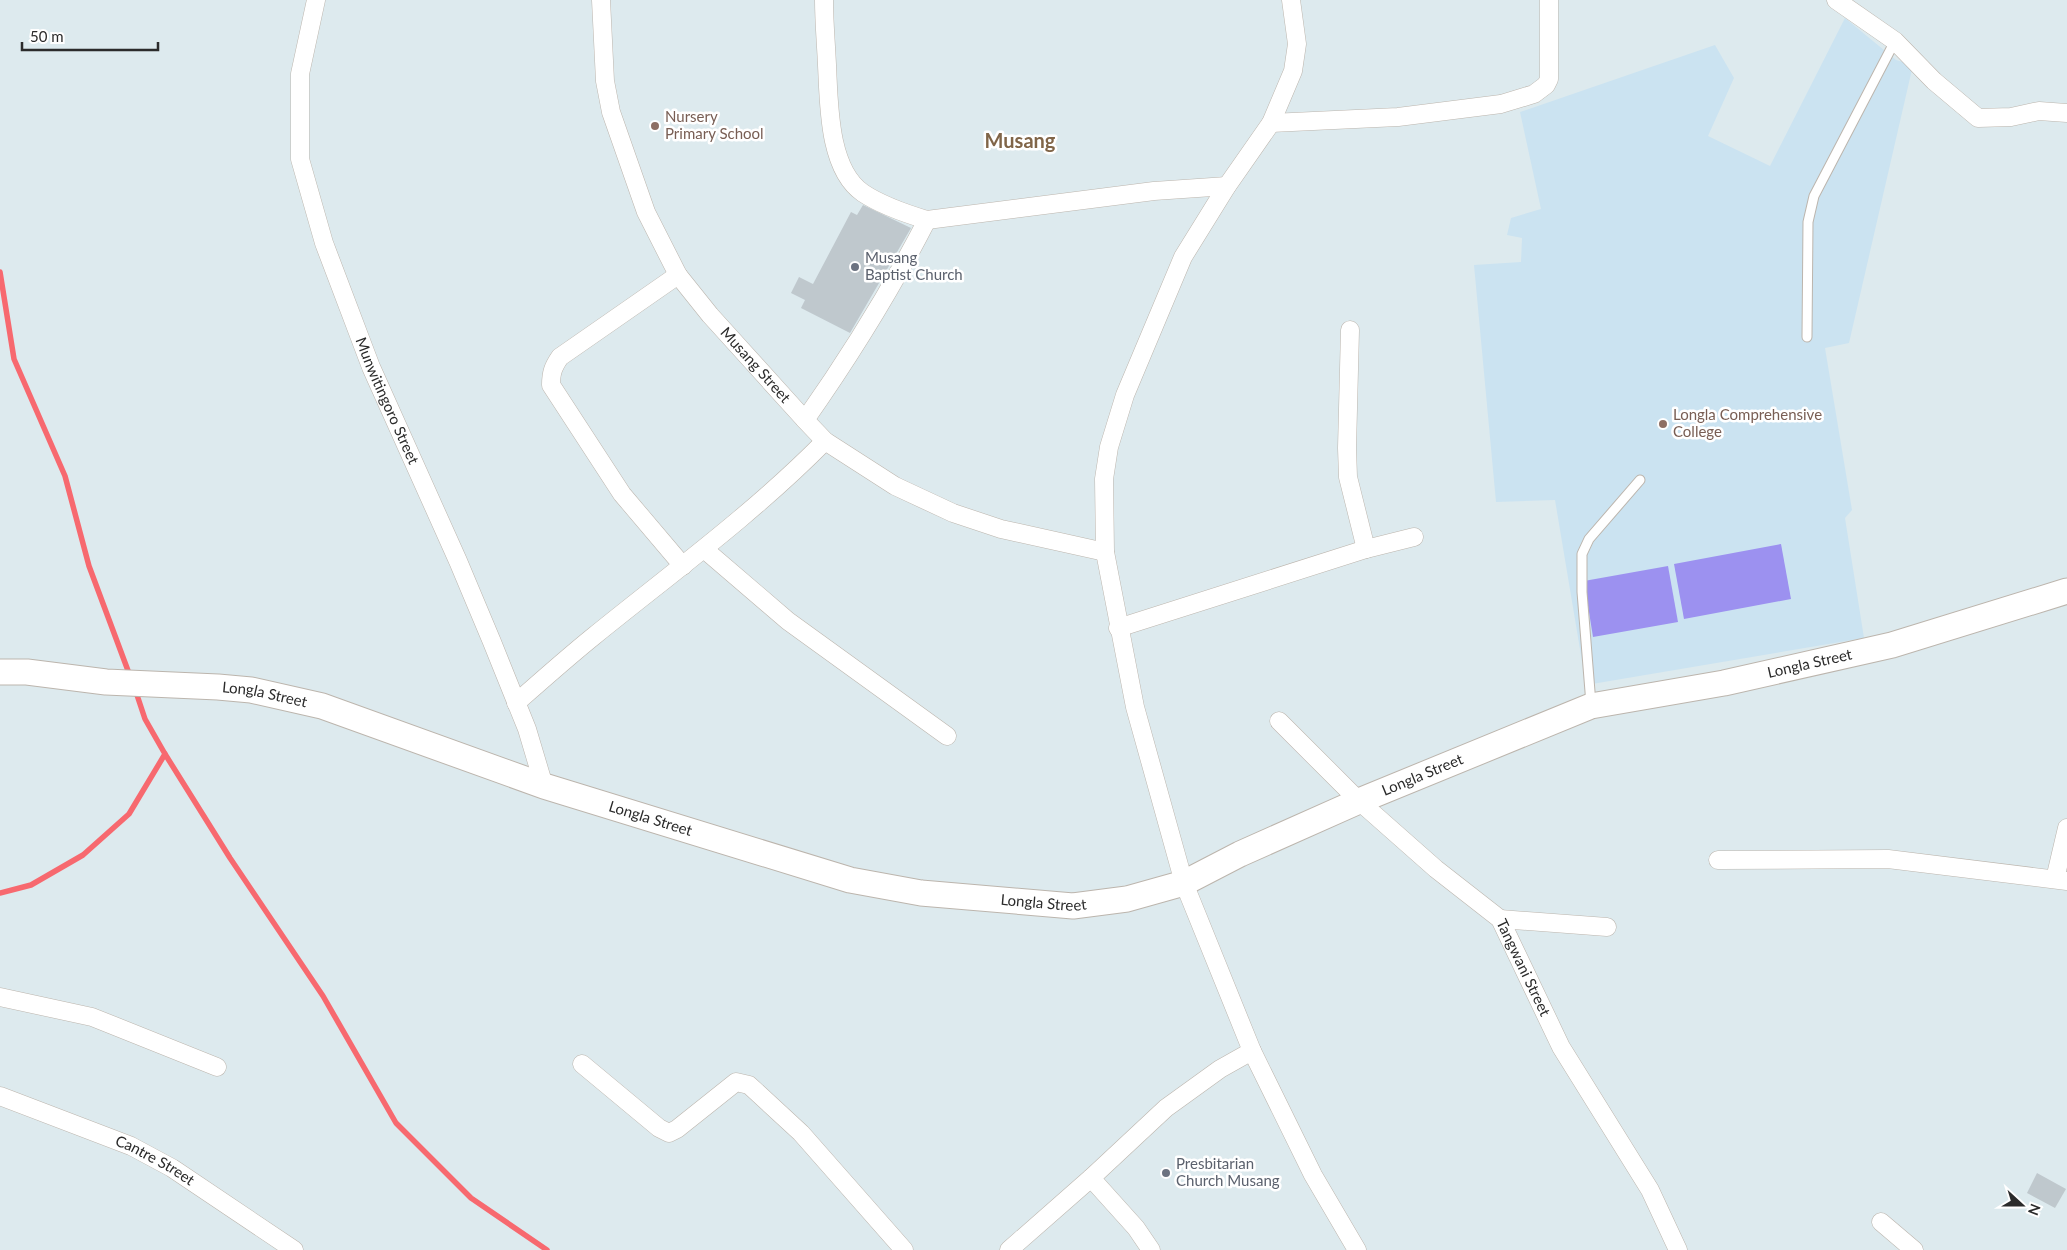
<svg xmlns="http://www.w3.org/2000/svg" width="2067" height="1250" font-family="Lato,sans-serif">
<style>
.education{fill:#cbe3f1}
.pitch{fill:#9c91f0}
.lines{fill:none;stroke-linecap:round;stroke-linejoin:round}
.stream{stroke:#f7696f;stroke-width:5.5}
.building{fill:#bfc8cd}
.lane-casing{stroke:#bcb5ad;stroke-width:11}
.street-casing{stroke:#bcb5ad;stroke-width:19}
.secondary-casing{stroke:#bcb5ad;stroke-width:27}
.lane{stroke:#fff;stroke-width:9}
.street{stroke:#fff;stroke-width:18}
.secondary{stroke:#fff;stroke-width:25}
.education-dot{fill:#8d6e63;stroke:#fff;stroke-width:2}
.worship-dot{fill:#6b7280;stroke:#fff;stroke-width:2}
.labels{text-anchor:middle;stroke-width:5;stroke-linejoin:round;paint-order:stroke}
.education-label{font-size:15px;fill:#785e54;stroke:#fff;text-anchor:start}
.worship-label{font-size:15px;fill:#5b616d;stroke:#fff;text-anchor:start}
.street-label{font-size:15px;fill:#2b2b2b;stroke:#fff}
.district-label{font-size:20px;font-weight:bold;fill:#806548;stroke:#fff}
</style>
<rect width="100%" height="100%" fill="#ddeaee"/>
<polygon class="education" points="1845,18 1896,60 1913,65 1849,343 1825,348 1852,510 1845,518 1864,638 1586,685 1555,500 1496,502 1474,265 1521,262 1522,238 1507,235 1511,218 1541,209 1520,112 1715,45 1734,78 1708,136 1770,166"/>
<g class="pitch">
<polygon points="1781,544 1791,599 1684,619 1674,564"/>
<polygon points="1668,566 1678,622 1593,637 1584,581"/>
</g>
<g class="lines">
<g class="stream">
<polyline points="0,272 14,359 65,476 89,566 130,676"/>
<polyline points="165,754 230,858 323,996 396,1123 471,1198 547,1250"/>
<polyline points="0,893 31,885 83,855 129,814 165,754 145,719 135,689"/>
</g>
</g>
<g class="building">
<polygon points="863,205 911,228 850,333 801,308 805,300 791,293 799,277 813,284 851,212 857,215"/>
<polygon points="2037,1173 2066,1189 2055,1208 2027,1193"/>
</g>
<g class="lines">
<g class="lane-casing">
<g id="lane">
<polyline points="1807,337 1808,222 1814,196 1895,41"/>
<polyline points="1591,704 1582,592 1582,554 1589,539 1640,480"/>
</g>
</g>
<g class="street-casing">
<g id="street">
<path id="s1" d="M316,0L300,74V159L324,243L371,367L458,561L492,642L527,729L544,786"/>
<path id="s2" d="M601,0L605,81L611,112L646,212L678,275L710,315L805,420L825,441L895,486L953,513L1001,529L1105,552"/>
<path d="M824,0C824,22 826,43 827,65C829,103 828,169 863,193C881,205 907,214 927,220L1154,191L1227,186"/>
<polyline points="1291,0 1297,44 1293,71 1271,123 1227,186 1183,257 1125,395 1109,447 1104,479 1105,552 1135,707 1184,883 1252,1051 1313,1175 1357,1250"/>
<polyline points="1836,0 1895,41 1934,81 1978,118 2011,117 2039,111 2067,113"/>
<polyline points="1271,123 1398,117 1501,104 1534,94 1546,85 1549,79 1549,0"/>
<path d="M678,275L560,357C553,367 551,373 551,385L622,494L683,566"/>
<polyline points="1350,330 1347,448 1348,477 1366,549"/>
<path d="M805,420C850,356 891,290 927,220"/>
<polyline points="704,549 788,621 947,736"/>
<polyline points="1118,628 1366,549 1414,537"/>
<path d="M516,703C542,680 568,657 594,636C673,572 754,513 825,441"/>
<path id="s3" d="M1279,721L1359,801L1436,869L1500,919L1561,1047L1650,1190L1678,1250"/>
<polyline points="1718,860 1888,859 2067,881"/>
<polyline points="2055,879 2067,828"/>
<polyline points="1500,919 1607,927"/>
<polyline points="0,997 92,1017 217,1067"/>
<polyline points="582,1064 659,1128 669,1133 677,1129 736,1082 749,1085 801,1133 904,1250"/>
<path id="s4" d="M0,1096L131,1146L172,1168L294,1250"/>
<polyline points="1881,1222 1914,1250"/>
<polyline points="1009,1250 1091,1178"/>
<polyline points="1151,1250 1136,1228 1091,1178 1166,1108 1220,1069 1252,1051"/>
</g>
</g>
<g class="secondary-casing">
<g id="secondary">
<path id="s5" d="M0,672H27L106,682L218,687L251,690L322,706L544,786L850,880L921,893L1073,906L1127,899L1184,883L1240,854L1359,801L1591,706L1724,683L1892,645L2067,591"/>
</g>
</g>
<use href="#lane" class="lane"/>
<use href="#street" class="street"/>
<use href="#secondary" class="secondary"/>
</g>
<g class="education-dot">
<circle cx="655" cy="126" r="5"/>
<circle cx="1663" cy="424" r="5"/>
</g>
<g class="worship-dot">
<circle cx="855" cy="267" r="5"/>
<circle cx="1166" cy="1173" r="5"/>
</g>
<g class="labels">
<g class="education-label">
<text x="665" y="122">Nursery<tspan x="665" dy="17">Primary School</tspan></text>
<text x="1673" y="420">Longla Comprehensive<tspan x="1673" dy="17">College</tspan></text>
</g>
<g class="worship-label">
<text x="865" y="263">Musang<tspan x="865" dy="17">Baptist Church</tspan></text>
<text x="1176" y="1169">Presbitarian<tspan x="1176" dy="17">Church Musang</tspan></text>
</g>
<g class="street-label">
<text dy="5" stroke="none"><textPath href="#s2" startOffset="408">Musang Street</textPath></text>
<text dy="5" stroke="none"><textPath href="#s1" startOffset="418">Munwitingoro Street</textPath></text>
<text dy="5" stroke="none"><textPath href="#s5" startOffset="1886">Longla Street</textPath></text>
<text dy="5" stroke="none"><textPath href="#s5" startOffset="266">Longla Street</textPath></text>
<text dy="5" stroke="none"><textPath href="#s5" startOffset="1481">Longla Street</textPath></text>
<text dy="5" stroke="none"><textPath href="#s5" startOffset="672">Longla Street</textPath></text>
<text dy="5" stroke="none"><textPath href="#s5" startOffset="1076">Longla Street</textPath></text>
<text dy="5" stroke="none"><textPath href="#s3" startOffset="351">Tangwani Street</textPath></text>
<text dy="5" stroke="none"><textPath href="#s4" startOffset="168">Cantre Street</textPath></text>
</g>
<g class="district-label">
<text x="1020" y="148">Musang</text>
</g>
</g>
<g transform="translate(2022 1205) rotate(111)" stroke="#ffffff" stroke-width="4" paint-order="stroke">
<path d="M0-4L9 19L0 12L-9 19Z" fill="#2b2b2b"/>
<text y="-8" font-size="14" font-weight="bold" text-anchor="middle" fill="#2b2b2b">N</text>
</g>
<path d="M22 42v8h136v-8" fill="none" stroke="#2b2b2b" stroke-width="2.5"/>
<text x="30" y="42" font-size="15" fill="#2b2b2b" stroke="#ffffff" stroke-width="4" paint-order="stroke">50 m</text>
</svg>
